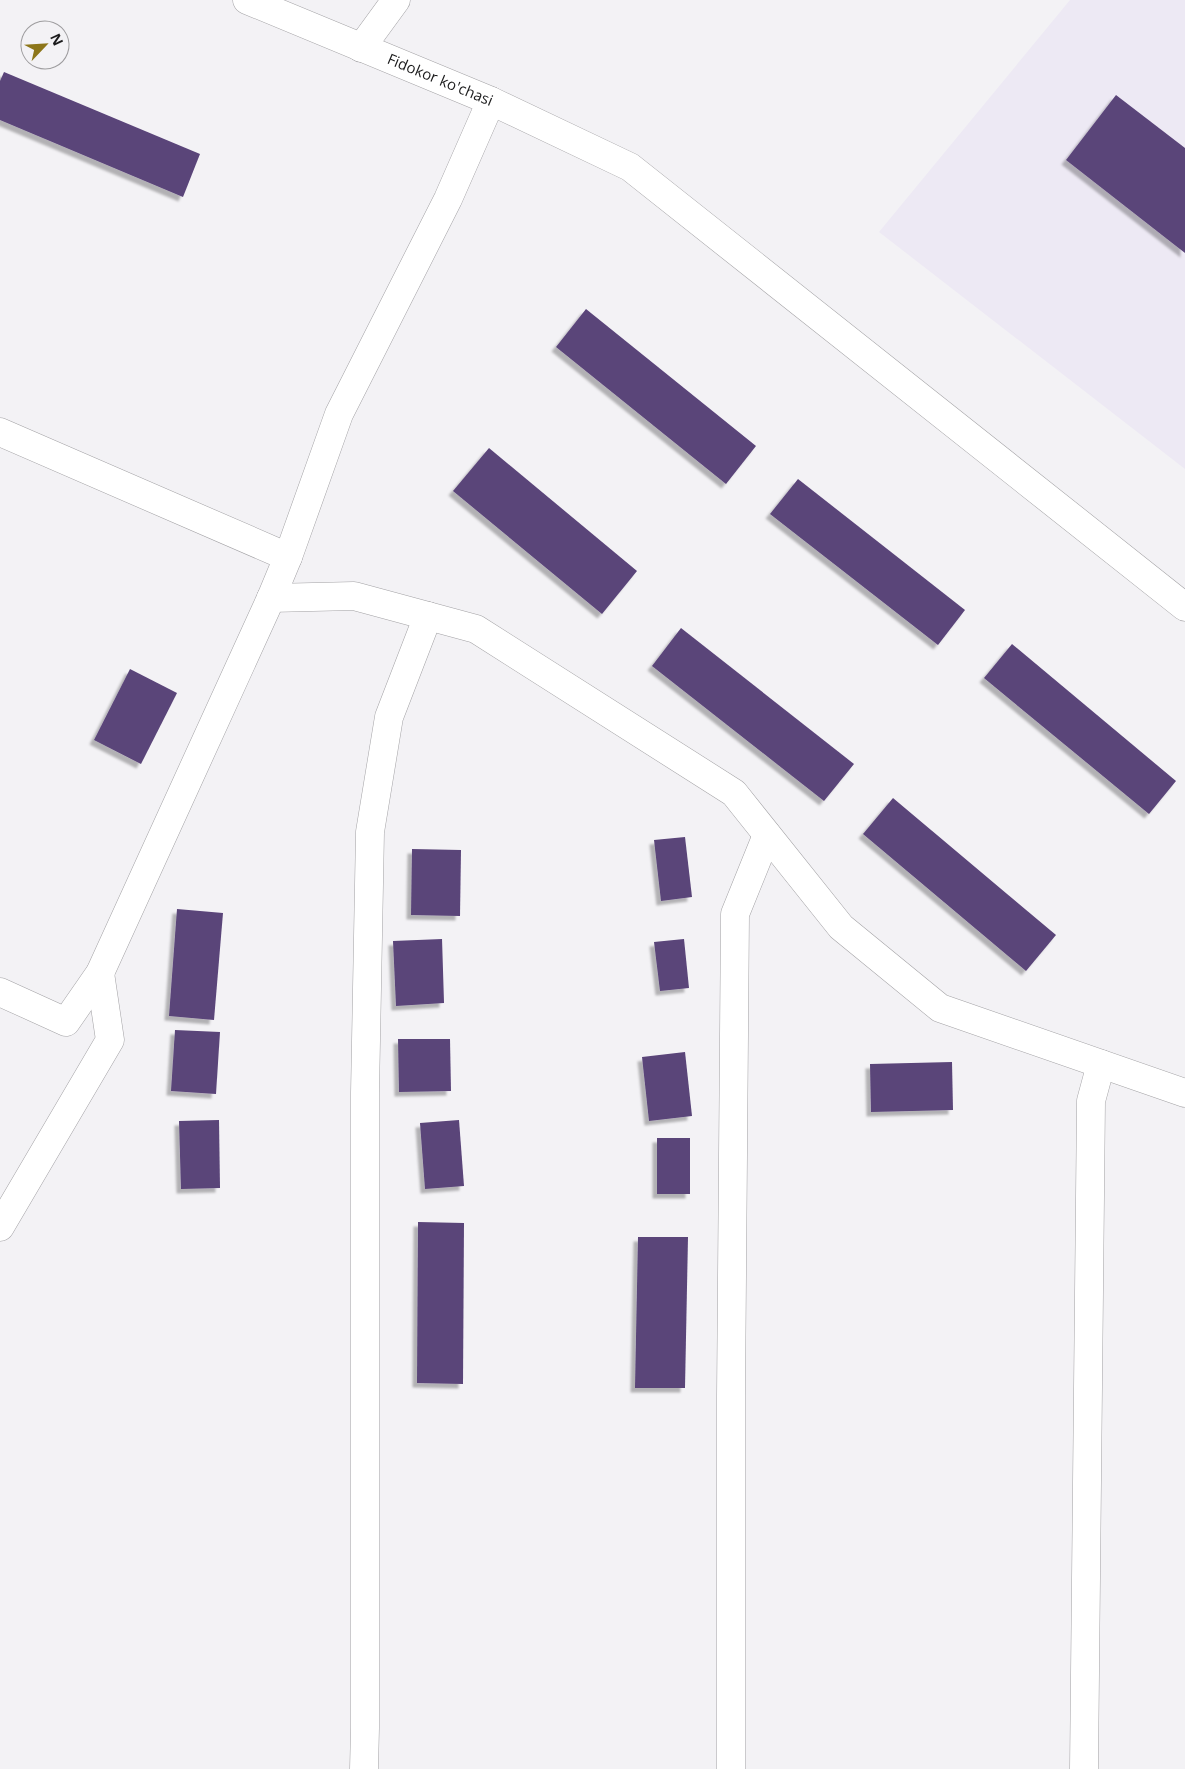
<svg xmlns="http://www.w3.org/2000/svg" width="1185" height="1769" font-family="'Open Sans',sans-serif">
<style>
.built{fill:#ede9f4}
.building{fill:#5a4479;filter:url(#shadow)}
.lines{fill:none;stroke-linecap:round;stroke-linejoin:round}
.minor-casing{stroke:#a3a2a5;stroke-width:29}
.minor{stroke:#fff;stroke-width:28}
.labels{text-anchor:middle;stroke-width:5;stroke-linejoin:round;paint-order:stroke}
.street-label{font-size:15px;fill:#1b1b1c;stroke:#f3f2f5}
</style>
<defs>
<filter id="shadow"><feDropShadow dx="-4.5" dy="4.5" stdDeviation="1" flood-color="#0004"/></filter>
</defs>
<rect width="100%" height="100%" fill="#f3f2f5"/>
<polygon class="built" points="1070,0 1185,0 1185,469 879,232"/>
<g class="building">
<polygon points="4,72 200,154 183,197 0,120 0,81"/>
<polygon points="1116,95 1185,148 1185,253 1066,160"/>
<polygon points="586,309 756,446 726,484 556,347"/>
<polygon points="489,448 637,571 602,614 453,491"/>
<polygon points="798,479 965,610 938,645 770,514"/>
<polygon points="681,628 854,764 824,801 652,666"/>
<polygon points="1012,644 1176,781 1149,814 984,678"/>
<polygon points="130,669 177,693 141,764 94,740"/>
<polygon points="893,798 1056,935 1026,971 863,834"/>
<polygon points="685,837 692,897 661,901 654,840"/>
<polygon points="412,849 461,850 460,916 411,915"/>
<polygon points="177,909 223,913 214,1020 169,1016"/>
<polygon points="442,939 444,1003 396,1006 393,941"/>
<polygon points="684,939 689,988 660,991 654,942"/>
<polygon points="175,1030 220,1032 216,1094 171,1091"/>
<polygon points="398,1039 450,1039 451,1091 399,1092"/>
<polygon points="685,1052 692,1116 649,1121 642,1057"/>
<polygon points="952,1062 953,1110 871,1112 870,1064"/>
<polygon points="219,1120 220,1188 181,1189 179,1121"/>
<polygon points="459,1120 464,1186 425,1189 420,1123"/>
<rect x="657" y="1138" width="33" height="56"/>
<polygon points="418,1222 464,1223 463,1384 417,1383"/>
<polygon points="638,1237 688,1237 685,1388 635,1388"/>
</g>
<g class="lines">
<g class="minor-casing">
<g id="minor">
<path id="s1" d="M247,0L491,101L630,167L1185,607"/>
<polyline points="361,48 396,0"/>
<polyline points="0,432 288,557"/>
<polyline points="271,598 354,596 476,629 734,793 841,927 940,1008 1185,1093"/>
<polyline points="0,992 66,1022 100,973 271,598 288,557 339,414 448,199 491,101"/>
<polyline points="0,1227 110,1040 100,973"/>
<polyline points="364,1769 365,1728 365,1093 370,832 389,717 428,616"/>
<polyline points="731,1769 731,1396 735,914 767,835"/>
<polyline points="1084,1769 1091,1101 1101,1064"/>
</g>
</g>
<use href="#minor" class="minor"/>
</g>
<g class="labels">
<g class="street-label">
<text dy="5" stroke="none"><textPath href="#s1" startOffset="209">Fidokor ko'chasi</textPath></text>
</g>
</g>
<g transform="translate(45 45) rotate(65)"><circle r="24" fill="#f3f2f5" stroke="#9d9c9e"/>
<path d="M0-4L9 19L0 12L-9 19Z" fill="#8d761a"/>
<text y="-8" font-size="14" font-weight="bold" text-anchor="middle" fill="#1b1b1c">N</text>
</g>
</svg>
